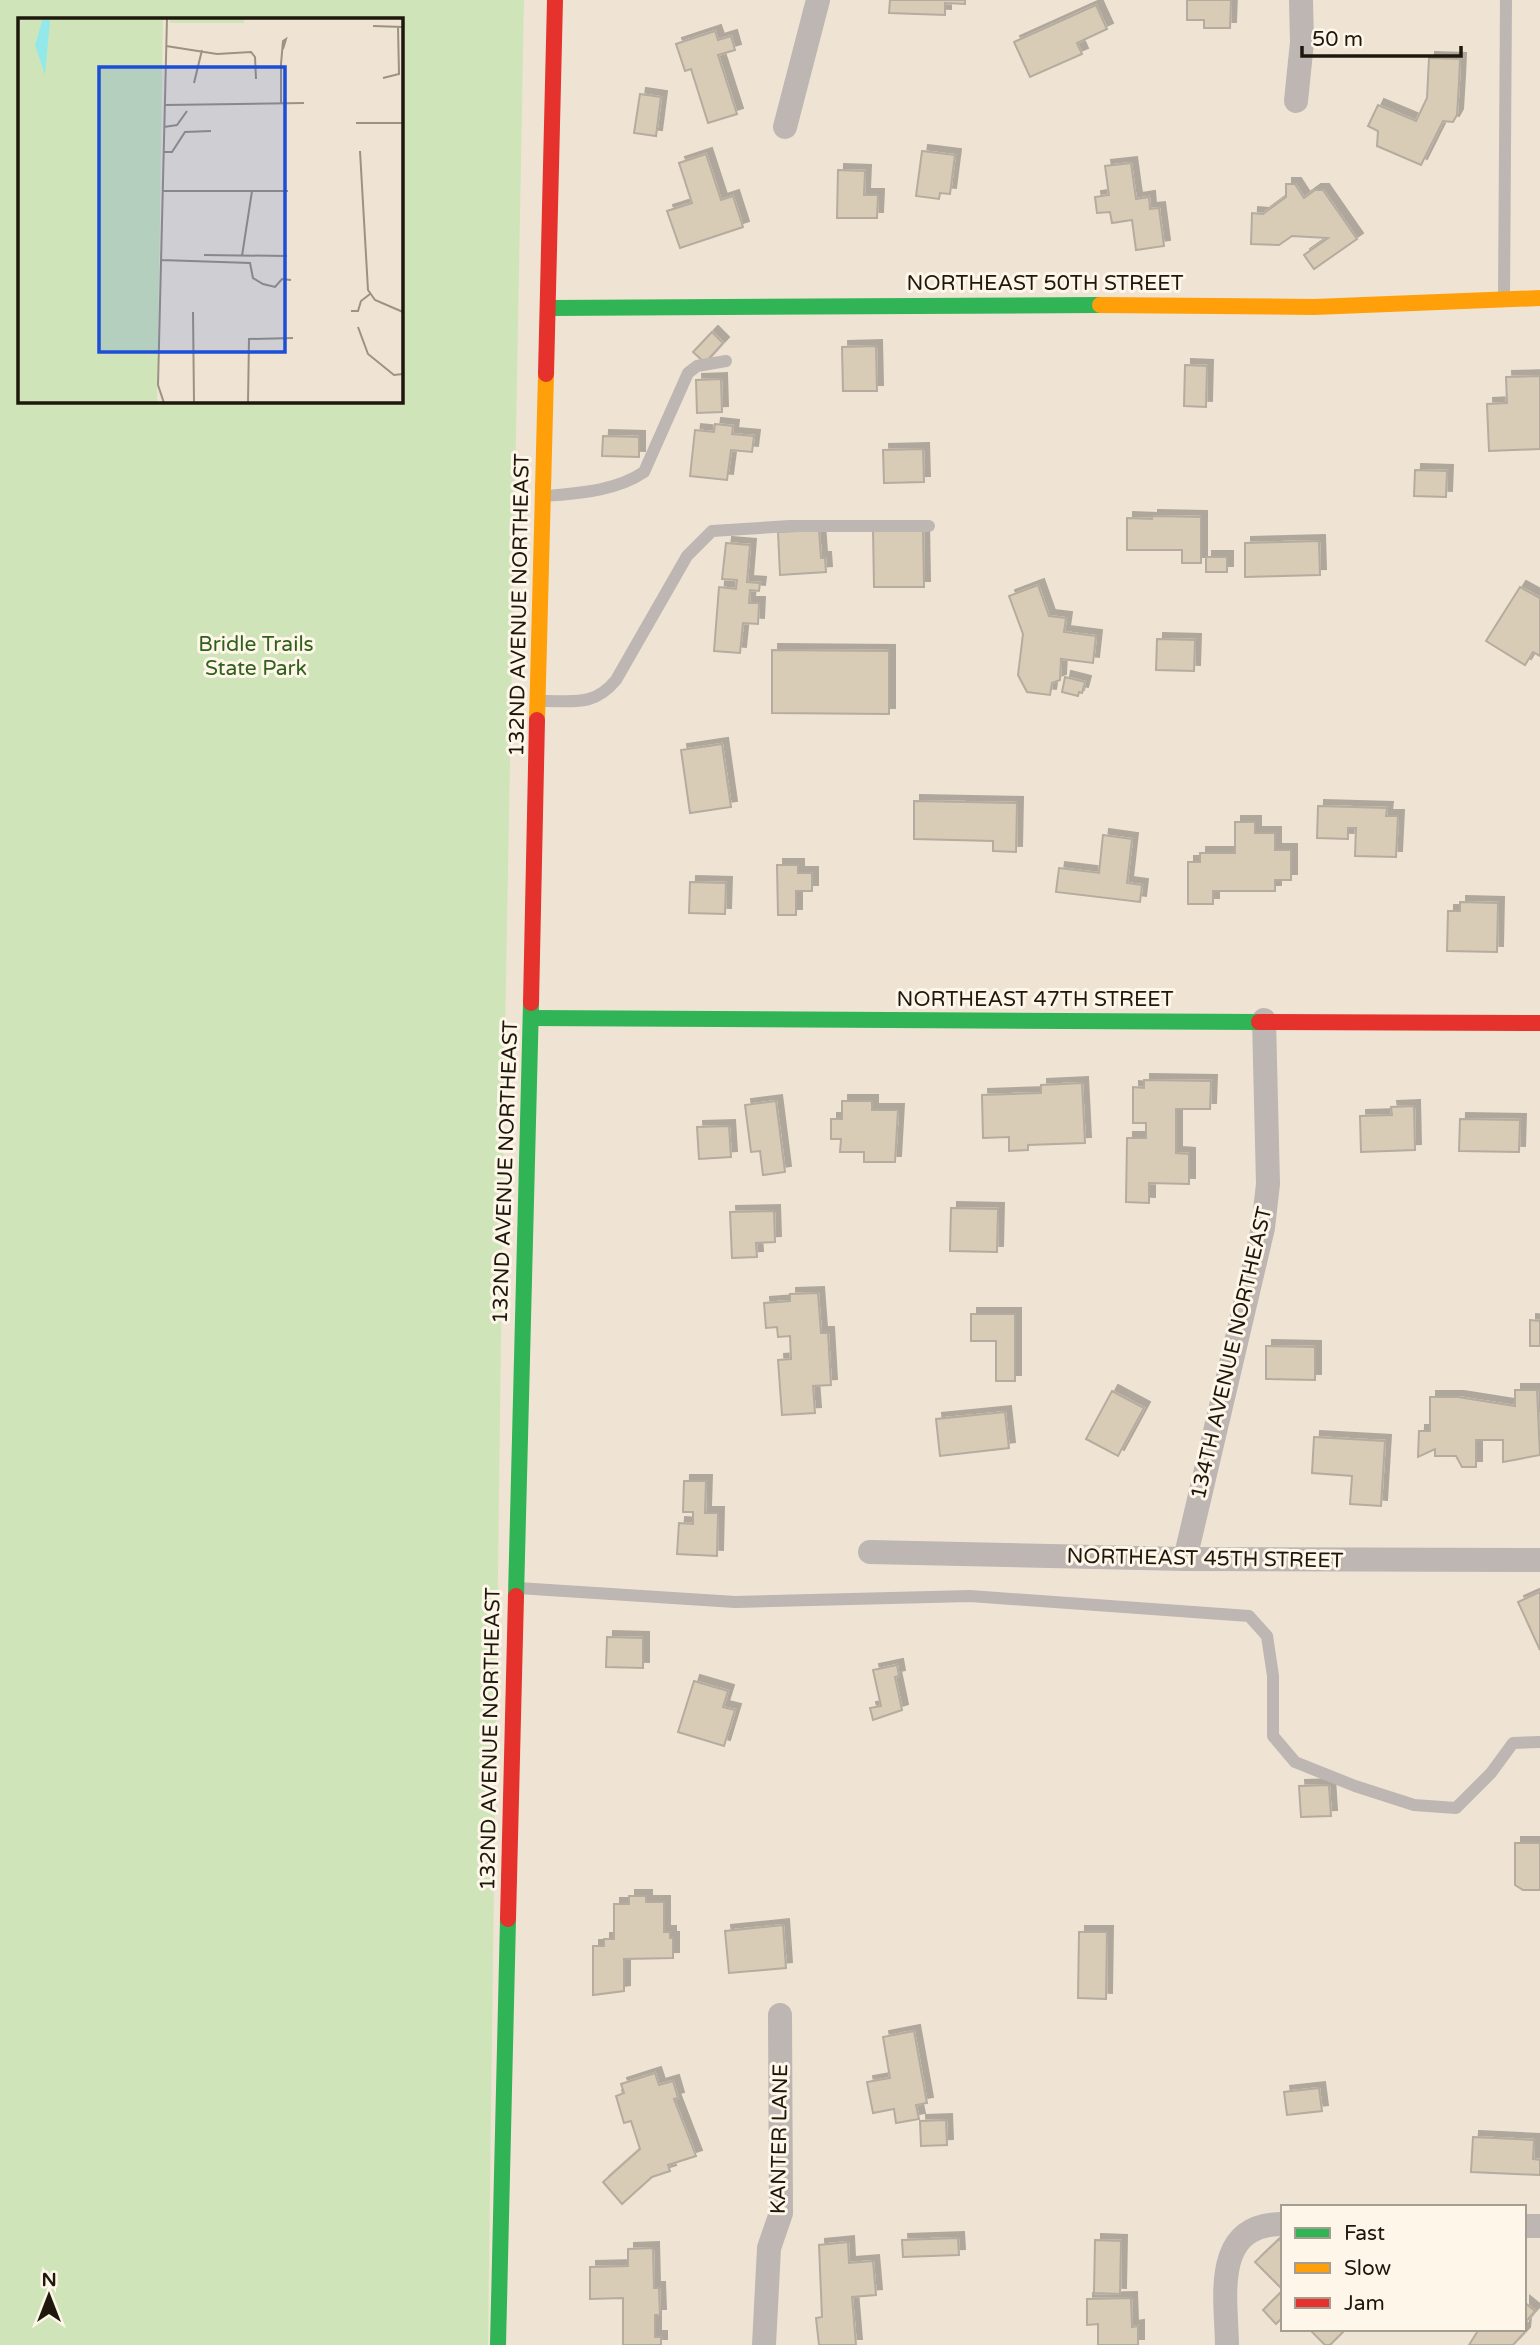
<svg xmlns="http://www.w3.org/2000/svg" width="1540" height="2345" font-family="'Varela Round',sans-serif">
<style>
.green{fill:#cfe5b9;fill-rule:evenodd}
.building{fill:#d9ccb6;stroke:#b5ac9f;stroke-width:2;filter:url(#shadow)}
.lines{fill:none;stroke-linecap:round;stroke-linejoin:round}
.lane{stroke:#bdb6b2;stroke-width:12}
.street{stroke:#bdb6b2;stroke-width:24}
.fast{stroke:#30b455;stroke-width:16}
.slow{stroke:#ff9f0a;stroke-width:16}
.jam{stroke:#e5322d;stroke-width:16}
.labels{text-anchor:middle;stroke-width:6;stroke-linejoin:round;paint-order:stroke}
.street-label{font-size:21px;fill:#1e180c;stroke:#fef6e9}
.park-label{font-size:21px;fill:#30611c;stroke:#fef6e9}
.inset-road{fill:none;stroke:#9b9283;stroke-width:2}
.view{fill:#1d4ed8;fill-opacity:0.15;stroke:#1d4ed8;stroke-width:3.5}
.inset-edge{fill:none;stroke:#1e180c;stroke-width:3.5}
</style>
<defs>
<filter id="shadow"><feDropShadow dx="6" dy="-6" stdDeviation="0" flood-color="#0004"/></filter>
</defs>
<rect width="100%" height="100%" fill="#efe4d3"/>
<path class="green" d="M0,0H524L505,1034L488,2345H0ZM19,19H401V401H19Z"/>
<g class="building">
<polygon points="890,0 965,0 965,4 945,3 945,15 889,13"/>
<polygon points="1187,0 1231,0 1230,28 1204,28 1204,20 1187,20"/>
<polygon points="1096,5 1107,29 1077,43 1082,54 1030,77 1014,42"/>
<polygon points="715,31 718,40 731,36 735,50 718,55 737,114 708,123 691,69 685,71 676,44"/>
<polygon points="1429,58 1460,59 1459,82 1457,115 1453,122 1443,121 1421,165 1377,146 1378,131 1368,126 1378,105 1416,121 1427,98"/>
<polygon points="640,94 661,97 656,136 634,133"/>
<polygon points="922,151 955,155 950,194 940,193 939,199 916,196"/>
<polygon points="706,154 721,200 733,196 743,227 680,248 667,211 692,203 679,163"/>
<polygon points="1131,163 1136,199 1149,197 1150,209 1159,208 1164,246 1136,250 1132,220 1112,223 1110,212 1097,213 1095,197 1109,195 1105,166"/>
<polygon points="838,170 865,171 864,195 878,195 877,218 837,218"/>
<polygon points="1286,184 1295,184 1304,198 1315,190 1323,190 1357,239 1314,269 1304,255 1328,238 1292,236 1279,245 1251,244 1252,213 1263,214 1286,197"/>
<polygon points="712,332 723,343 705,363 693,352"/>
<polygon points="876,346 877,391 843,391 842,347"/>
<polygon points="1185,365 1207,366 1206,407 1184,406"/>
<polygon points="1540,376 1540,449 1489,451 1487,404 1507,403 1506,377"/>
<polygon points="721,379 722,412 697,413 696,380"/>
<polygon points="715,424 733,426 732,434 754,436 752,452 731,450 727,480 690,476 695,430 714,432"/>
<polygon points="603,436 639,437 639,457 602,456"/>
<polygon points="923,449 924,482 884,483 883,450"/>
<polygon points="1415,470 1447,471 1446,497 1414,496"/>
<polygon points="1152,516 1201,517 1201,563 1182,563 1182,550 1127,550 1127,518 1152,519"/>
<polygon points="873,529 923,529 924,587 874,587"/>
<polygon points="819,530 821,558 825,558 826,572 780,575 778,532"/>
<polygon points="1319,541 1320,575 1245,577 1245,543"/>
<polygon points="726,543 750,545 747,582 760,583 759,591 750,590 749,603 759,603 758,624 743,623 740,653 714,651 719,587 736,589 737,580 722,579"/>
<rect x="1206" y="557" width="21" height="15"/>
<polygon points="1038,585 1049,616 1066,618 1064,632 1096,636 1093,663 1061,659 1060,680 1052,683 1050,695 1027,692 1018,675 1023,634 1009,596"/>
<polygon points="1520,587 1540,598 1540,656 1533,652 1525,665 1486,641"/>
<polygon points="1157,639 1195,640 1194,671 1156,670"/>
<polygon points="772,650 889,651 889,714 772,713"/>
<polygon points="1065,677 1085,682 1082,693 1079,692 1078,696 1062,692"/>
<polygon points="722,744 731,807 690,813 681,750"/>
<polygon points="914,801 1017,803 1016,852 993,851 993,841 914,839"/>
<polygon points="1318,806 1387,808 1386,816 1398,816 1396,857 1355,856 1356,828 1348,828 1348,839 1317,838"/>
<polygon points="1235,822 1255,822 1255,833 1275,833 1275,850 1291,850 1291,880 1275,880 1275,891 1213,891 1213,904 1188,904 1188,862 1200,862 1200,853 1235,853"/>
<polygon points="1103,835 1132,839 1127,883 1142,885 1140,902 1056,892 1059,868 1099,873"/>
<polygon points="777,865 798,865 798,873 812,873 812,891 796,891 796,915 778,915"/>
<polygon points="690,882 726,883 725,914 689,913"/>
<polygon points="1460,902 1498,903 1497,952 1447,951 1448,911 1460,911"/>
<polygon points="1144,1080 1211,1081 1210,1109 1176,1109 1176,1153 1189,1154 1189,1184 1149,1183 1149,1203 1126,1202 1127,1138 1146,1138 1146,1123 1133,1123 1133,1087 1144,1088"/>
<polygon points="1082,1083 1085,1143 1028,1145 1028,1150 1009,1151 1009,1137 983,1138 982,1095 1041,1093 1041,1085"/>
<polygon points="776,1101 785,1172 763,1175 760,1151 751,1152 745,1105"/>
<polygon points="842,1101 872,1101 872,1110 898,1110 895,1162 864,1162 864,1152 840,1152 841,1139 831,1139 831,1119 842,1119"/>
<polygon points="1414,1106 1415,1150 1361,1152 1360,1116 1392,1115 1391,1107"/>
<polygon points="1460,1119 1520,1120 1519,1152 1459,1151"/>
<polygon points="729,1126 731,1157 699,1159 697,1127"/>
<polygon points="951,1208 998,1209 997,1252 950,1251"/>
<polygon points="774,1211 775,1242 756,1243 757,1257 732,1258 730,1212"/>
<polygon points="818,1293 821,1333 828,1333 831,1385 813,1386 815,1413 782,1415 778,1360 791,1359 790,1336 778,1337 777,1327 766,1328 764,1303 790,1301 790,1294"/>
<polygon points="971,1314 1015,1314 1015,1381 996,1381 996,1341 971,1341"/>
<polygon points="1530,1320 1540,1321 1540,1346 1530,1346"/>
<polygon points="1266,1346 1315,1347 1315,1380 1266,1379"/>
<polygon points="1515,1390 1537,1390 1540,1455 1503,1462 1503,1440 1476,1440 1476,1467 1462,1467 1456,1456 1435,1456 1435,1449 1418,1457 1419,1431 1430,1431 1430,1397 1458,1397 1515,1406"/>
<polygon points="1112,1391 1144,1408 1118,1456 1086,1439"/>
<polygon points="1005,1412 1009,1448 940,1456 936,1419"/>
<polygon points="1314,1437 1385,1441 1381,1506 1350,1504 1352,1476 1312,1473"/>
<polygon points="684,1481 706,1481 705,1513 718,1513 717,1556 677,1554 679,1523 693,1524 693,1512 683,1512"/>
<polygon points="1540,1592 1540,1650 1518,1602"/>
<polygon points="607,1637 643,1638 643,1668 606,1667"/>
<polygon points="897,1665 899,1676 895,1677 902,1710 873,1720 870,1708 881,1706 873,1670"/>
<polygon points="694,1681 728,1691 723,1707 735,1710 724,1746 678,1732"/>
<polygon points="1329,1785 1331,1816 1301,1817 1299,1786"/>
<polygon points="1515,1843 1540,1843 1540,1890 1523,1890 1515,1885"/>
<polygon points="629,1896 646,1896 646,1902 664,1902 664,1932 670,1932 670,1938 673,1938 673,1958 624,1959 624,1991 593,1995 593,1946 604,1946 604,1939 614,1939 614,1904 629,1904"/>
<polygon points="783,1925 786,1968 729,1973 725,1931"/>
<polygon points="1079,1932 1107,1932 1106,1999 1078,1998"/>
<polygon points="914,2031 927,2103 916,2105 919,2119 896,2123 894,2109 873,2113 867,2082 890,2078 883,2037"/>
<polygon points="655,2073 659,2085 673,2081 678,2098 674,2099 696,2156 668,2165 670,2171 652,2177 622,2204 603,2182 640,2149 631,2121 624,2123 616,2096 624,2093 621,2084"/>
<polygon points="1319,2088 1322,2111 1287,2115 1284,2092"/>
<polygon points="946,2120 947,2145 921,2146 920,2121"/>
<polygon points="1473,2137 1534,2140 1533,2159 1540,2160 1540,2175 1471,2172"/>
<polygon points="958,2238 959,2255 903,2257 902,2240"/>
<polygon points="1279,2239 1283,2243 1283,2317 1276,2324 1263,2310 1283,2290 1255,2262"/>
<polygon points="1095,2240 1121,2241 1120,2294 1094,2293"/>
<polygon points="848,2242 849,2263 873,2261 876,2295 852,2297 856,2345 819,2345 816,2318 822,2317 819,2245"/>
<polygon points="653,2248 654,2288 659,2288 660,2315 655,2315 655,2337 661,2337 661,2345 623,2345 623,2298 590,2299 590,2267 628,2266 628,2249"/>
<polygon points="1131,2298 1132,2327 1138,2326 1138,2345 1098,2345 1098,2324 1087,2325 1087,2299"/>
<polygon points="1524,2302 1535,2311 1525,2323 1524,2333 1513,2345 1469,2345 1479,2329 1524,2329"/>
<polygon points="1309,2329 1346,2329 1330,2345 1325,2345"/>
</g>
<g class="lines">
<g class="lane">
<polyline points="1504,298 1506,0"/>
<path d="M546,496C579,493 616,491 644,472L688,373L697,366L726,361"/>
<path d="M539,701C572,700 593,708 616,680L687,556L712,531L790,526H929"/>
<polyline points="518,1588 735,1602 970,1596 1249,1616 1267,1636 1273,1676 1273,1736 1295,1762 1355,1786 1414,1805 1456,1808 1491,1773 1513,1743 1540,1742"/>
</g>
<g class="street">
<polyline points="1296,101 1302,42 1301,0"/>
<polyline points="785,127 818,0"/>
<polyline points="870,1552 1185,1559 1540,1560"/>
<polyline points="1185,1559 1263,1228 1268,1184 1264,1020"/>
<polyline points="1524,2226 1540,2226"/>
<polyline points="764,2345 769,2248 781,2213 780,2015"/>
<path d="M1227,2345C1226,2295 1212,2224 1283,2224"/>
</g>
<g class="fast">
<polyline points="549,308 1100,305"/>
<polyline points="531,1018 1259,1022"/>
<polyline points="516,1596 531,1003"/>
<polyline points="498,2345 508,1919"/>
</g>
<g class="slow">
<polyline points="1100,305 1314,307 1540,298"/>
<polyline points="537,720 546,374"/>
</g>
<g class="jam">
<polyline points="546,374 555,0"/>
<polyline points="531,1003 537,720"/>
<polyline points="1259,1022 1540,1023"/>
<polyline points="508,1919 516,1596"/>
</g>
</g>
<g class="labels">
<g class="street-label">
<text x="1045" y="290">NORTHEAST 50TH STREET</text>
<text transform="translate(519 605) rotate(-89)" y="7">132ND AVENUE NORTHEAST</text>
<text x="1035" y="1006">NORTHEAST 47TH STREET</text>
<text transform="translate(505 1172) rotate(-88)" y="7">132ND AVENUE NORTHEAST</text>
<text transform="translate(1231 1353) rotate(-77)" y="7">134TH AVENUE NORTHEAST</text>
<text transform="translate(1205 1558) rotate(1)" y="7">NORTHEAST 45TH STREET</text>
<text transform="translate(490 1739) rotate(-89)" y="7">132ND AVENUE NORTHEAST</text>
<text transform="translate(779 2139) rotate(-89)" y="7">KANTER LANE</text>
</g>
<g class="park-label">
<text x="256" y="651">Bridle Trails<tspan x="256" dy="24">State Park</tspan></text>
</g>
</g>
<g transform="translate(18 18)">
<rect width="385" height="385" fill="#efe4d3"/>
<path d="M0,0H145L139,385H0ZM152,0H226V5H152Z" fill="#cfe5b9"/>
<path d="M25,0L32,3L27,57L17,27Z" fill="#93e8e9"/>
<path class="inset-road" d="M355,8L385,9M148,28L199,36L233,34L237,39L238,61M365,60L381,56L380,9M176,65L184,32M263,85V46L265,23L268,21L265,31M147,87L286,85M338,105H385M146,109L159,107L169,93M342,133L350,272L357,282L385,294M146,134H154L167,114L193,113M145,173H270M186,237L269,238M224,238L234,173M143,242L232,245L235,260L245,266L257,269L264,261L273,262M333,293H340L343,283L352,276M175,294L176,385M340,309L350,336L376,357L385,356M146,385L140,367L149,0M230,385L231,321L275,320"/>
<path class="view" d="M81,49H267V334H81Z"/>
<rect width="385" height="385" class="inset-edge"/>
</g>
<rect x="1281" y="2205" width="245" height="126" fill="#fef6e9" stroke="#a49d91" stroke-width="2"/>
<rect x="1295" y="2228" width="35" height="10" fill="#30b455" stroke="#a49d91" stroke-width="2"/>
<text x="1344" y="2240" font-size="21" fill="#1e180c">Fast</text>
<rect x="1295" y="2263" width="35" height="10" fill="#ff9f0a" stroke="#a49d91" stroke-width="2"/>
<text x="1344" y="2275" font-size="21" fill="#1e180c">Slow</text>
<rect x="1295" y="2298" width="35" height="10" fill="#e5322d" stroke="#a49d91" stroke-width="2"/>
<text x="1344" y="2310" font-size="21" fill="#1e180c">Jam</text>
<g transform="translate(49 2296)" stroke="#fef6e9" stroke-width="5" paint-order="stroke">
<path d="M0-5L12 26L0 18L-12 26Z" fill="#1e180c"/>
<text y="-10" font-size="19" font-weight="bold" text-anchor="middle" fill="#1e180c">N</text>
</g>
<path d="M1302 46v10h159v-10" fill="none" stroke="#1e180c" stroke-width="3.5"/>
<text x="1312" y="46" font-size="21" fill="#1e180c" stroke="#fef6e9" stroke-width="5" paint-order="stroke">50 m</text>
</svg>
